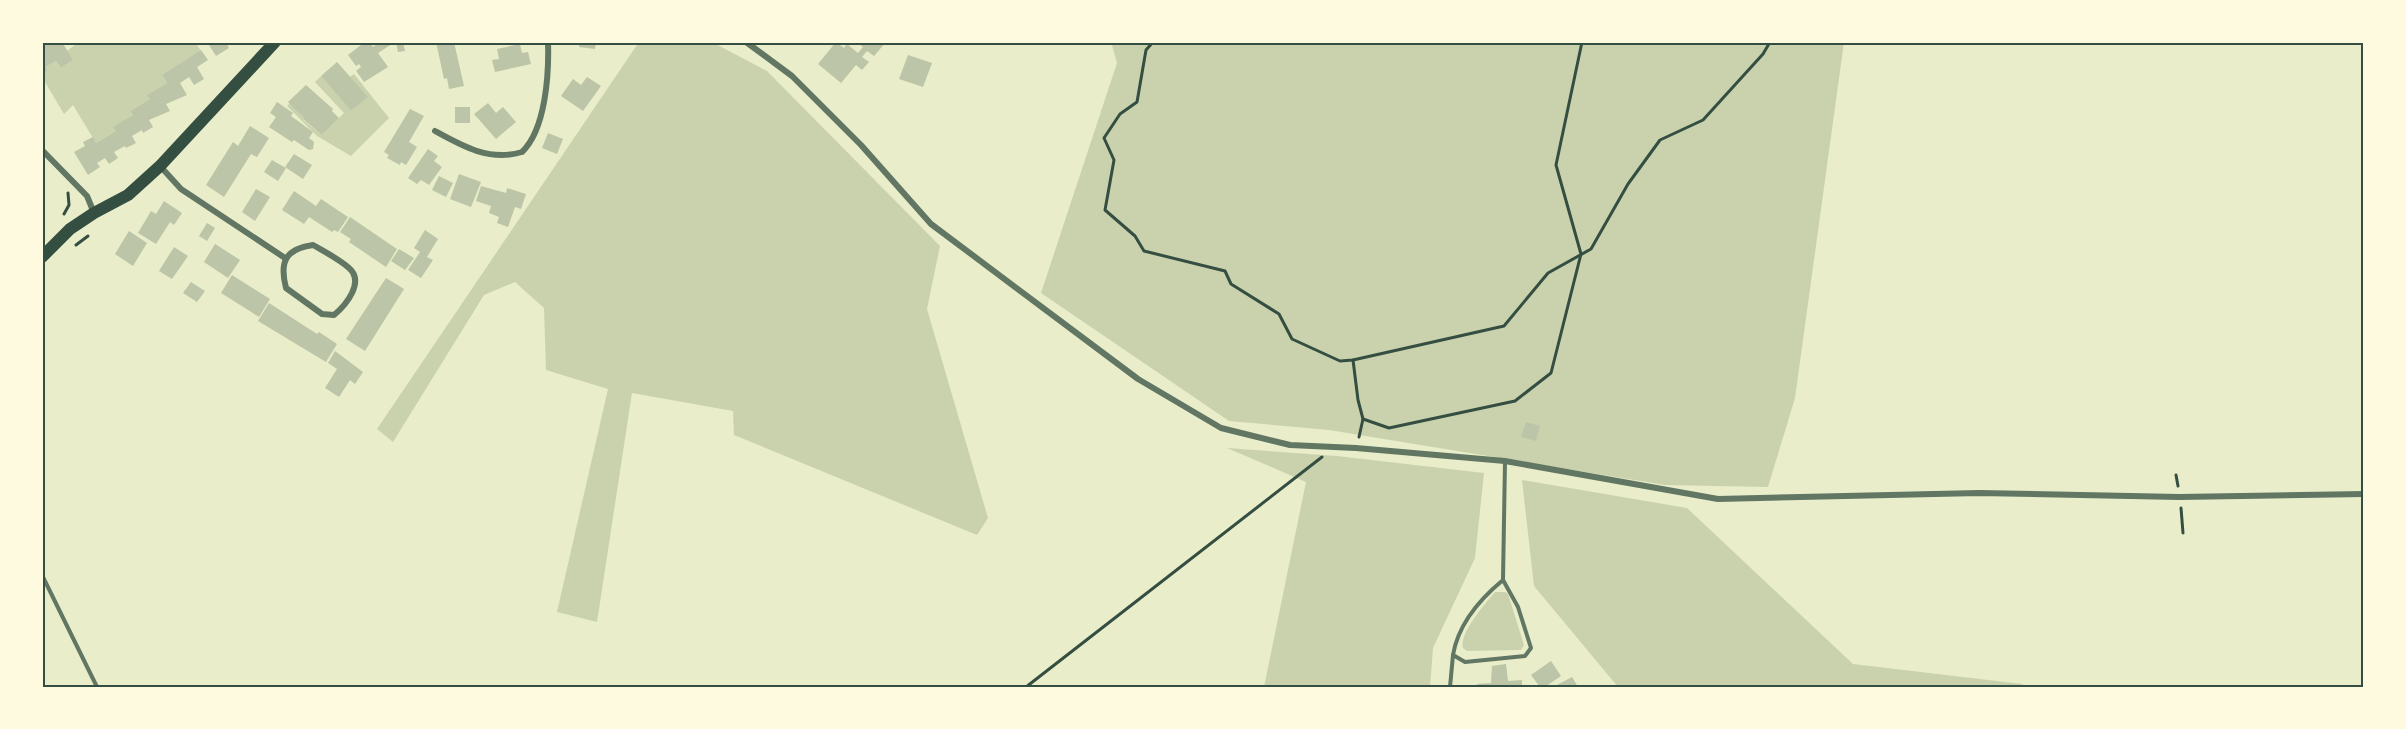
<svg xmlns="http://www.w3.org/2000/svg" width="2406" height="729" font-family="'Varela Round',sans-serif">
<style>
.green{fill:#cad2ad}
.building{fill:#bcc5a7}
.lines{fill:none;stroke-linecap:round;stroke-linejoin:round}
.path{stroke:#344e41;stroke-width:3}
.service{stroke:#617663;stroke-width:4}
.minor{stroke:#617663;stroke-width:6}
.secondary{stroke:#344e41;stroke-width:12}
.neatline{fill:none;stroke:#344e41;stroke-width:2}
</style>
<rect width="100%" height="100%" fill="#e9edc9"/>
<g class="green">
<polygon points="79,42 195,42 201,51 162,75 167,83 148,95 150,99 130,111 133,115 114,127 116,131 96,143 73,105 64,114 42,77 42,74 48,71 46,67 56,61 61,68 73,60 67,51"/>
<polygon points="639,42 712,42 767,71 940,246 927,309 988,518 977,535 734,435 733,411 632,393 597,622 557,612 608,389 546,370 544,308 515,282 484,295 393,442 377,429"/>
<polygon points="1111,42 1844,42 1795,398 1768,487 1665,485 1329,430 1229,421 1041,293 1117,63"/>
<polygon points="354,74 389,118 351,156 317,136 287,106 290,103 304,118 303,120 322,135 344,113 315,82 321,76 351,111 367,97 350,77"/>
<polygon points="1227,448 1337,456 1484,473 1475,558 1433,648 1430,687 1264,687 1306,482"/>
<polygon points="1522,480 1687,508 1853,664 2022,684 2026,687 1618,687 1534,586"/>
<path d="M1495,592H1505L1508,594L1524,645L1521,650H1517L1467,651L1463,648C1459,633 1485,604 1495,592Z"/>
</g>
<g class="building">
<polygon points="42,42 62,42 73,60 61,68 56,61 46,67 48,71 42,74"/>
<polygon points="207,42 226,42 229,48 216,56"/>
<polygon points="365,42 370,42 373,47 380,42 395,42 378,53 388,67 364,82 356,71 361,67 359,64 356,66 348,55"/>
<polygon points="396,42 403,42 405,51 398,52"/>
<polygon points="436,42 454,42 464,86 449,89 447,78 444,79"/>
<polygon points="580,42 596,42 595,49 579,47"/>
<polygon points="836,42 844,48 847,44 858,53 863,47 857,42 886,42 874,56 867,51 862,57 869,62 862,70 856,65 841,83 818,64"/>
<polygon points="520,44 522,53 528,52 531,64 495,72 492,60 499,59 497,49"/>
<polygon points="201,50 208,60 197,67 204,79 194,85 189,77 180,83 187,95 166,104 170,111 149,120 153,127 143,133 142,130 132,136 136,143 126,148 125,146 114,152 118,158 109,164 105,158 97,163 100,167 88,175 74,152 85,146 83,142 93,137 96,143 116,131 113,127 133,115 130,111 150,99 147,95 167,83 162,75"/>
<polygon points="908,55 932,63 923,87 899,79"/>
<polygon points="337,62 368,97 351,111 321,76"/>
<polygon points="587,77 601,86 583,111 561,96 573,79 581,85"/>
<polygon points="306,85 333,109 332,111 339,118 322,135 303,119 304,118 288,102"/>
<polygon points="277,102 293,113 291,116 313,132 309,138 314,142 313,149 309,150 294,140 292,142 269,127 276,117 270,113"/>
<polygon points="488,103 496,113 503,107 516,122 496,139 474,114"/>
<rect x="455" y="107" width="15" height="16"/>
<polygon points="410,109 424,116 409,142 417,147 406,165 401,162 400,165 387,158 389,155 384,152"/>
<polygon points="250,126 269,138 257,157 251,154 224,197 206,185 233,142 238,146"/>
<polygon points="548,133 563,139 557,154 542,148"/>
<polygon points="428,149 438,156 434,161 442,167 429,185 421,180 417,184 408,178"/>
<polygon points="294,154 312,165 303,179 285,167"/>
<polygon points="272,160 286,168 278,181 264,172"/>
<polygon points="459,174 481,182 471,207 450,199"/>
<polygon points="439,176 453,183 446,197 432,190"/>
<polygon points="481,186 506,193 507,188 526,194 521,209 515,207 508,227 497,223 499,217 489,213 491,206 476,201"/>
<polygon points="256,189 270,197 255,221 242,212"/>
<polygon points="294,191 316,206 321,199 348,217 338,232 334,230 332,232 309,217 304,224 282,210"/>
<polygon points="164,201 182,213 174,225 170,222 156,244 138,233 151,211 156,214"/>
<polygon points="350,217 397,249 386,267 349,242 351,239 340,232"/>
<polygon points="207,223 215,228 207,241 199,236"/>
<polygon points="425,230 438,239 427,257 433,260 421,278 408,270 420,252 414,248"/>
<polygon points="129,231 147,243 133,266 115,254"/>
<polygon points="215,244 240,260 228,278 204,262"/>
<polygon points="174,247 188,256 172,279 159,271"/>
<polygon points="399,249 414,258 405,270 391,261"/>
<polygon points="232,275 270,299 259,317 221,293"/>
<polygon points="386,278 404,289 365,351 346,339"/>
<polygon points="191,282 205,291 197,302 183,293"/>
<polygon points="269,303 317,334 319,332 337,344 326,362 258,321"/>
<polygon points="335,351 363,372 355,384 350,380 339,397 325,388 337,369 328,363"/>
<polygon points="1526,422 1540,426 1536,441 1521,437"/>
<polygon points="1551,661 1561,676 1545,687 1540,687 1531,675"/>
<polygon points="1506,664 1508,681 1522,680 1522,687 1477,687 1477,684 1491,683 1492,666"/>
<polygon points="1572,677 1578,687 1559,687 1557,685"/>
</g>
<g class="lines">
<g class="path">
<polyline points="1153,42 1146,50 1137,102 1120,114 1104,138 1114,160 1105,210 1135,236 1144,251 1225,271 1231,284 1279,314 1292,339 1340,361 1353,360 1504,326 1548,273 1591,249 1628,184 1660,140 1703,120 1763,54 1770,42"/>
<polyline points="64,214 69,205 68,193"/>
<polyline points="76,245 88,236"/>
<polyline points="1353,360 1358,400 1363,419 1359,437"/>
<polyline points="1363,419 1389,428 1515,401 1551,373 1581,254 1556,165 1582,42"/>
<polyline points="2176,475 2178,486"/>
<polyline points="2181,508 2183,533"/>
<polyline points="1026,687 1322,457"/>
</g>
<g class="service">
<polyline points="42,575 97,687"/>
<path d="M1503,580C1480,599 1458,625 1453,655L1465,662L1525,656L1531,648L1518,607L1503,580L1505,461"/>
<polyline points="1450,687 1453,655"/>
</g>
<g class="minor">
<polyline points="746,42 792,76 861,145 931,224 1138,379 1221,428 1290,445 1356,448 1505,461 1718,499 1979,493 2179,497 2364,494"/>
<path d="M435,131C462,146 490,162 522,152C546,129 549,73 548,42"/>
<polyline points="42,150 87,196 94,213"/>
<polyline points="160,166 181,189 285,258"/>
<path d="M313,245C325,252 339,259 349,268C365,282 346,305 334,315L322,314L286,288C279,261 286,249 313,245Z"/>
</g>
<polyline class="secondary" points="42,257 70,229 94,213 128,195 160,166 275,42"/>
</g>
<rect width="2406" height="729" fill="none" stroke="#fefae0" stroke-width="87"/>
<rect x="44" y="44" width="2318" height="642" class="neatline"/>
</svg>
